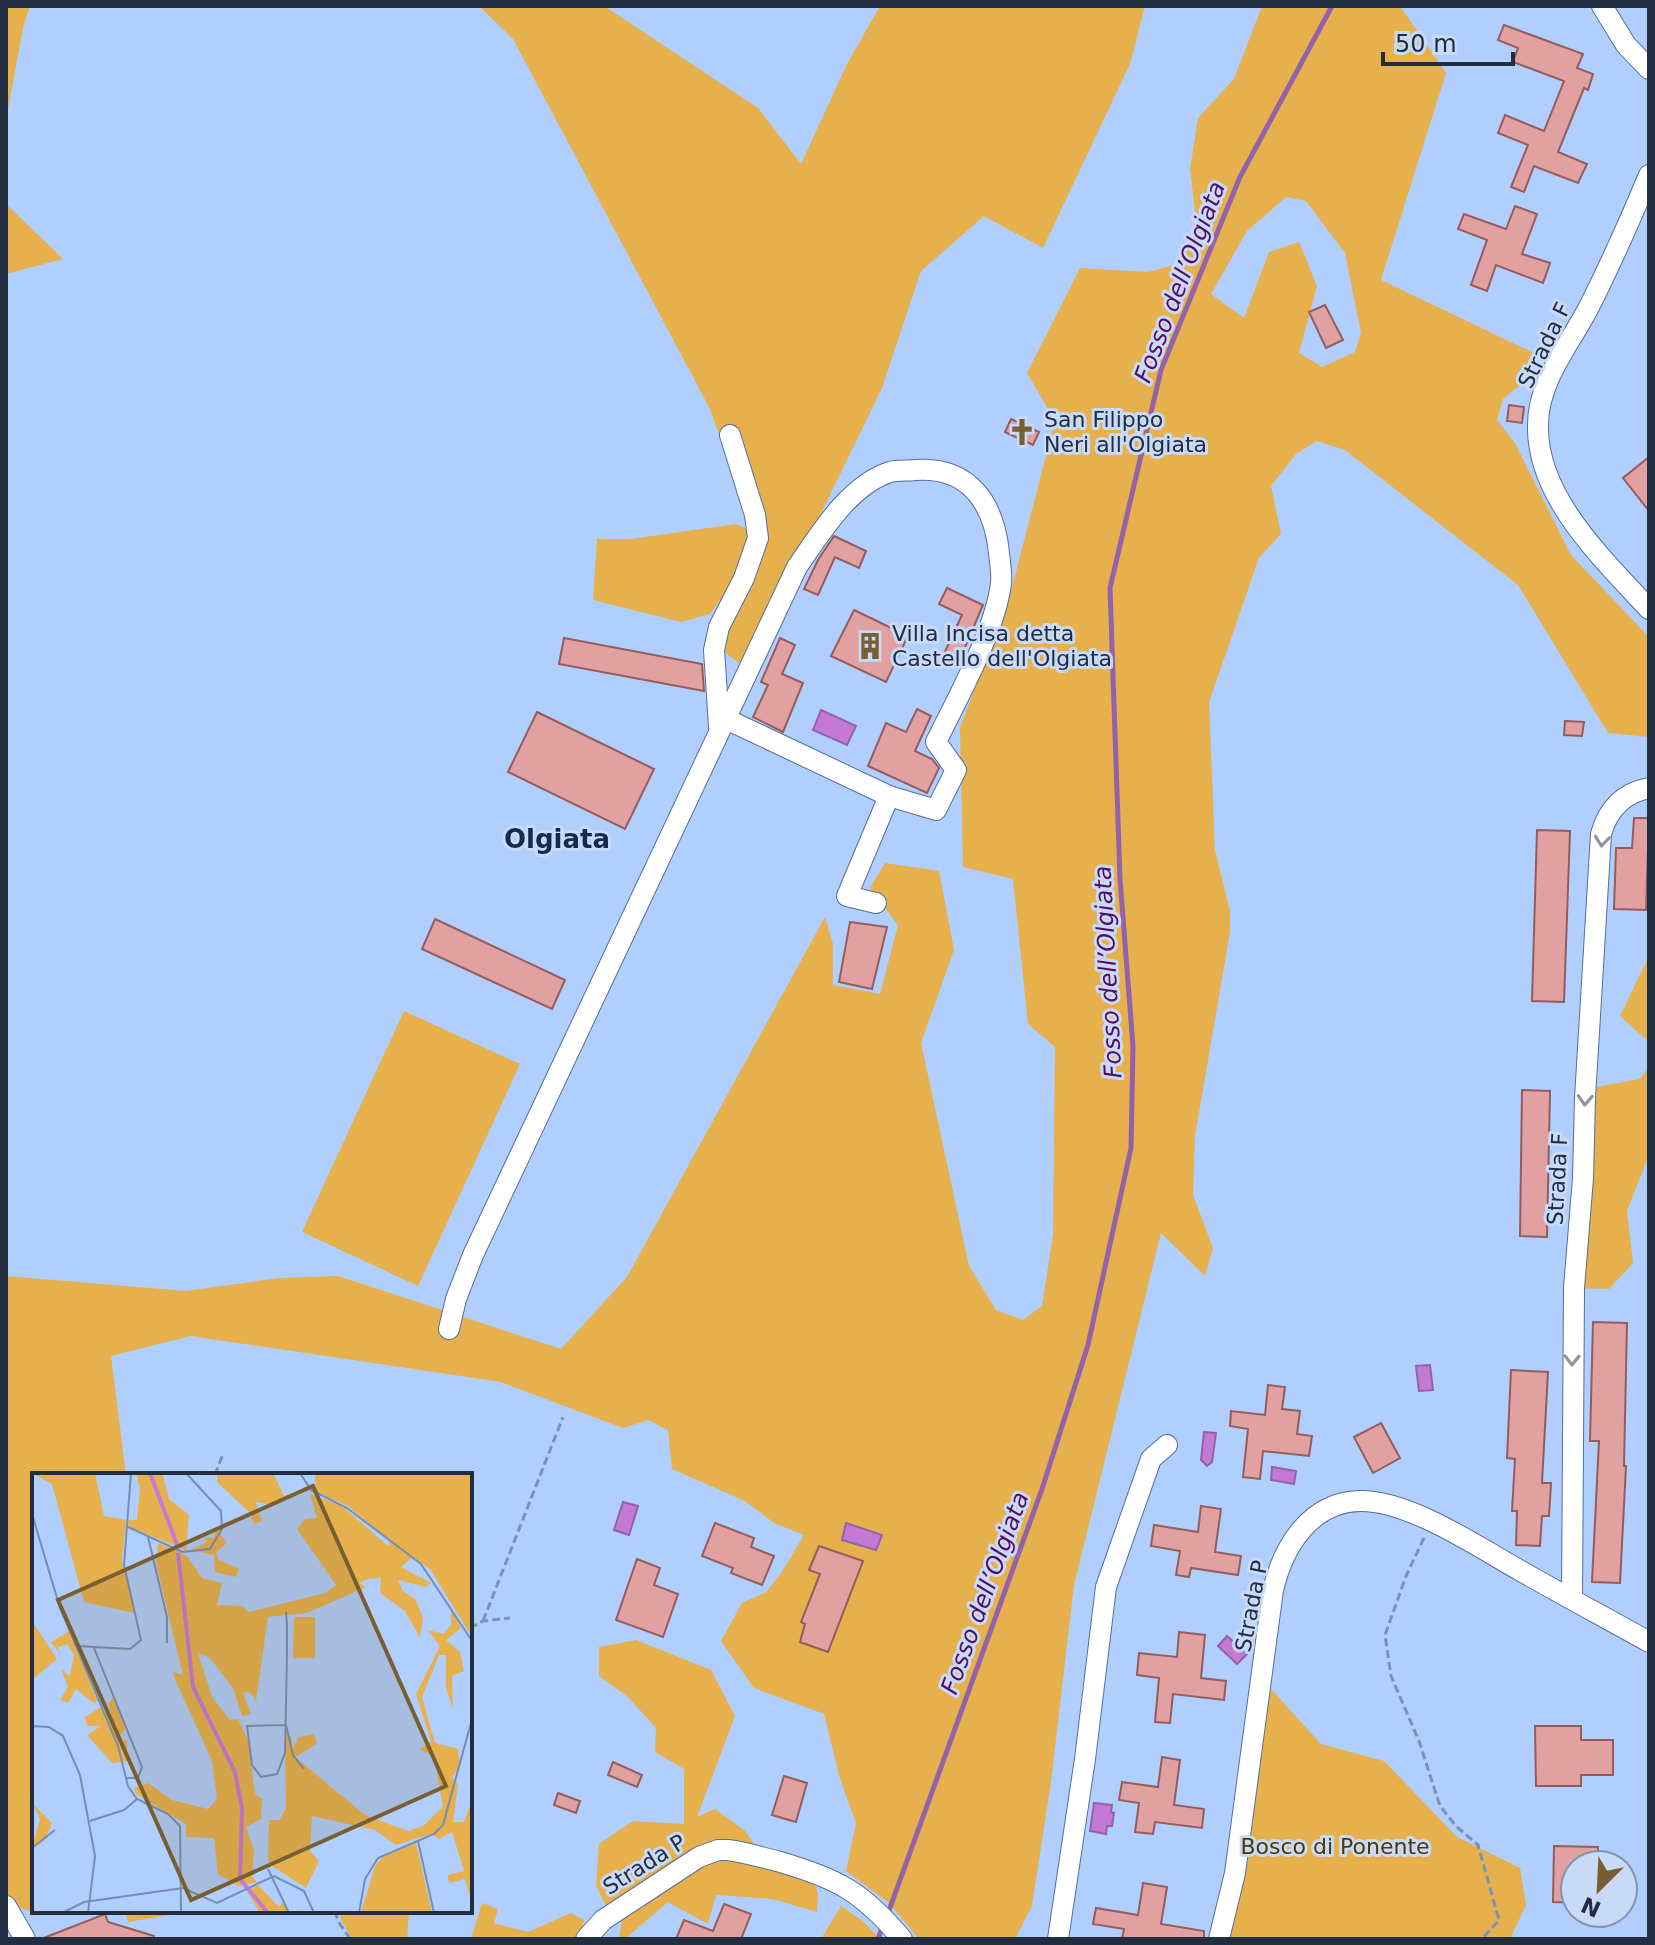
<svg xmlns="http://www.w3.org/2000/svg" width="1655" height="1945" font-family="'DejaVu Sans',sans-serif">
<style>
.green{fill:#e6b04d;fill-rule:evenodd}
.water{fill:#c379d5;stroke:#9362a8;stroke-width:2}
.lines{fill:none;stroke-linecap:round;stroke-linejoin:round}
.stream{stroke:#9362a8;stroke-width:5}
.building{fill:#e0a1a0;stroke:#955c5c;stroke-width:2}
.minor-casing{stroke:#546f9a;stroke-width:22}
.path{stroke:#7a92b6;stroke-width:3;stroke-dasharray:8 4;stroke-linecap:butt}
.minor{stroke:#fff;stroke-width:20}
.oneway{stroke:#9096a0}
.labels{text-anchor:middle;stroke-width:6;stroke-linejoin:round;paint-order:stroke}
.street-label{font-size:22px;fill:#222e40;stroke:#c8daf8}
.poi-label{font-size:22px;fill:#222e40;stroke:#c8daf8;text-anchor:start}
.park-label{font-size:22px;fill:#503701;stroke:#c8daf8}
.water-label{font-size:24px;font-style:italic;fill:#540d63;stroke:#c8daf8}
.quarter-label{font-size:26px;font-weight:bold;fill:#142b51;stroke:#c8daf8}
.inset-river{fill:none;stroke:#c379d5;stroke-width:4}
.inset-road{fill:none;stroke:#778eb2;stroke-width:2}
.view{fill:#785e30;fill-opacity:0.15;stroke:#785e30;stroke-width:4}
.inset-edge{fill:none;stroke:#222e40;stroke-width:4}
</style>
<rect width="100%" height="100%" fill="#b0cefe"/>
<g class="green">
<polygon points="6,6 30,6 23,28 6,120"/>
<polygon points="479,6 604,6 758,108 801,164 847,64 880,6 1145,6 1130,64 1043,248 984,216 921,271 882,388 746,668 720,649 741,572 710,614 681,622 593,600 597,539 631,539 736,524 749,530 751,521 709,407 513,39"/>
<path d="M1262,6H1400L1446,73L1381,280L1534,353L1530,377L1503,399L1497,420L1515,443L1571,555L1649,637V737L1608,733L1518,585L1345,450L1317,441L1296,454L1271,486L1281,534L1259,558L1209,702L1215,850L1230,911V932L1195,1136L1193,1195L1213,1248L1205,1276L1161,1233L1074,1585L1051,1782L1032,1906L1015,1939H919L889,1903L846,1871L856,1823L840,1779L824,1714L754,1688L721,1641L742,1603L766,1592L782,1572L804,1535L774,1523L745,1501L672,1469L668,1430L648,1420L623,1428L501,1382L191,1336L111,1356L126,1475H34V1789L29,1797L34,1812V1909L33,1912L14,1906L6,1892V1276L186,1291L280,1278L338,1276L561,1349L627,1277L825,917L833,944V985L880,994L898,925L870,888L885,863L939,871L954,950L921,1043L969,1266L996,1310L1023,1320L1042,1306L1053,1235L1055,1047L1028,1024L1013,879L963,867L960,728L1011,591L1055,421L1027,373L1080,268L1148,272L1181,263L1196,219L1190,169L1198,118L1234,79ZM1286,197L1306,201L1345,253L1361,333L1355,352L1322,367L1299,353L1317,286L1299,242L1269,252L1244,318L1211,294L1247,231Z"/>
<polygon points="6,204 63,259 6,274"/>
<polygon points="1649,956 1649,1042 1620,1016"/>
<polygon points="404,1011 520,1064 418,1286 302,1232"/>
<polygon points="1649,1067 1649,1155 1627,1211 1633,1263 1609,1289 1574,1288 1591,1088 1640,1079"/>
<polygon points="636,1640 711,1670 735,1716 697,1817 715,1809 745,1831 772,1869 808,1866 818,1893 817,1912 773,1899 716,1895 708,1924 668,1902 625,1939 619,1939 626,1893 606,1906 596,1885 599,1844 633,1821 684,1824 684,1769 655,1752 656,1728 628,1697 599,1676 599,1647"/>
<polygon points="1271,1689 1321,1744 1384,1761 1457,1837 1520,1868 1526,1905 1510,1939 1222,1939"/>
<polygon points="482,1903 498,1909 494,1923 528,1932 571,1913 584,1920 579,1939 471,1939"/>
<polygon points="841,1906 864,1922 880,1939 821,1939"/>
<polygon points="125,1911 193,1911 128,1922"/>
<polygon points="344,1911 409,1911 407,1939 352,1939 340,1918"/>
</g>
<g class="water">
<polygon points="821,710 856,726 847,745 813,730"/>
<polygon points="1430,1365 1433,1390 1419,1391 1416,1366"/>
<polygon points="1204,1432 1216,1433 1212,1462 1207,1466 1201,1460"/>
<polygon points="1272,1467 1296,1471 1294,1484 1271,1480"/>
<polygon points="623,1502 638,1506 629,1535 614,1530"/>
<polygon points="846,1523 882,1535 876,1550 842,1540"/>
<polygon points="1227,1636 1247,1654 1237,1664 1218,1646"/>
<polygon points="1094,1803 1112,1805 1111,1812 1114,1813 1112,1826 1107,1826 1106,1834 1090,1831"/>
</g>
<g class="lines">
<g class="stream">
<polyline points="887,1916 1042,1489 1088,1345 1131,1148 1133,1046 1120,879 1110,588 1161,370 1240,177 1332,6"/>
<polyline points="878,1939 883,1925"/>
</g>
</g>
<g class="building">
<polygon points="1504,25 1583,54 1577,68 1593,74 1588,90 1584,88 1558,152 1587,164 1578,183 1534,166 1524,192 1511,187 1528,145 1498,133 1505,115 1544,131 1564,81 1513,62 1518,48 1498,40"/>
<polygon points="1515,206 1537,214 1522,254 1550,263 1543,283 1496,265 1487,291 1471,285 1487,240 1458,229 1464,214 1506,229"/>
<polygon points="1325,305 1343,340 1326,348 1309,312"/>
<polygon points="1509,405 1524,407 1522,423 1507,421"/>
<polygon points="1011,419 1039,432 1033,445 1005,432"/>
<polygon points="1649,457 1649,511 1623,478"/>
<polygon points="834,536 866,551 859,568 835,557 818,595 804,589 818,560"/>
<polygon points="947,588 983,605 957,666 942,658 962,615 939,604"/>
<polygon points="854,610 908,636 886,682 831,656"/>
<polygon points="564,638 702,664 704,691 559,664"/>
<polygon points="780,638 795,645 782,674 803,683 783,732 753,717 768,685 761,682"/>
<polygon points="917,709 931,716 915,751 932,759 939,768 927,793 868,766 886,723 906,732"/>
<polygon points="537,712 654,769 625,829 508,772"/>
<polygon points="1565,721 1584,722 1582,736 1564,735"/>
<polygon points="1634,818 1649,818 1646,910 1614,909 1616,848 1632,848"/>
<polygon points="1537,830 1570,831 1564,1002 1532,1001"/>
<polygon points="435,919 565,980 552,1009 422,949"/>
<polygon points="850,922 887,927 872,989 839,982"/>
<polygon points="1522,1090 1550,1091 1547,1237 1520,1236"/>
<polygon points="1593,1322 1627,1323 1624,1466 1626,1466 1620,1583 1592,1582 1599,1441 1590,1441"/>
<polygon points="1511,1370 1548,1372 1542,1483 1551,1483 1549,1516 1542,1516 1540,1546 1516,1545 1517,1511 1512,1511 1515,1459 1507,1458"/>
<polygon points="1268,1385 1285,1387 1282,1409 1300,1411 1297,1434 1312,1436 1309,1456 1263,1451 1260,1479 1243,1477 1248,1429 1230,1426 1231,1411 1265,1415"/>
<polygon points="1381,1423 1400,1458 1373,1473 1354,1437"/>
<polygon points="1201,1506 1221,1509 1215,1552 1241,1556 1238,1575 1191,1568 1189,1577 1176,1575 1180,1551 1151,1546 1154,1525 1198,1532"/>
<polygon points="715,1523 754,1538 751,1547 774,1556 762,1585 731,1573 733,1568 702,1556"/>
<polygon points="819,1546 863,1561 828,1652 800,1642 805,1624 801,1622 820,1574 809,1570"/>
<polygon points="637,1559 660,1568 654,1585 678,1594 663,1637 616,1620"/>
<polygon points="1179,1632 1205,1635 1201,1678 1226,1681 1224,1700 1173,1694 1170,1723 1155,1722 1159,1678 1137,1675 1139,1653 1177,1657"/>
<polygon points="1535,1726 1581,1726 1581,1740 1613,1740 1613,1775 1581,1775 1581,1786 1536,1786"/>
<polygon points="1162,1757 1180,1760 1174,1805 1204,1809 1202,1828 1155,1822 1153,1834 1135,1832 1139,1803 1119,1800 1122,1782 1158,1787"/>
<polygon points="613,1762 642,1775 637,1787 608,1775"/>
<polygon points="784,1776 807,1783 796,1822 772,1815"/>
<polygon points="558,1793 580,1801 576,1813 554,1805"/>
<polygon points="1554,1846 1598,1847 1598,1865 1575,1865 1575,1903 1553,1902"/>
<polygon points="1143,1883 1167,1887 1161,1924 1204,1931 1204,1939 1122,1939 1124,1929 1093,1924 1096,1908 1138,1915"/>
<polygon points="724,1904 751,1914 741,1939 676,1939 684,1920 713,1931"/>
<polygon points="105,1914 108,1922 154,1936 153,1939 41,1939"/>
</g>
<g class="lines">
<g class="minor-casing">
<g id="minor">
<polyline points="1602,6 1626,45 1649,69"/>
<path d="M1649,175C1631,218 1612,261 1591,303C1572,342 1538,379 1538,425C1536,497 1604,560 1649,609"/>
<polyline points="719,726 714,650 719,627 744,578 758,538 755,515 730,435"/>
<polyline points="876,903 847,896 889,796"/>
<path d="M449,1329L456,1299L473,1255L797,567C820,534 849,485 890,472C897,470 907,471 915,470C969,466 994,503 999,553C1000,563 1002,574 1001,583C996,629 957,699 936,742L956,770L936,810L889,796L726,719"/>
<path d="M1572,1599L1574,1288L1583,1178L1585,1098L1601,834C1608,809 1623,793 1649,788"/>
<polyline points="6,1906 25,1939"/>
<path d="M586,1939L603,1920L699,1857L718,1850H728C744,1852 760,1857 777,1861C836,1878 862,1891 902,1939"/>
<polyline points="1058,1939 1085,1759 1106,1587 1151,1459 1167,1445"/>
<path d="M1219,1939L1235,1873L1273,1590C1283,1547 1310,1502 1360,1501C1409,1500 1478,1547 1521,1571C1563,1595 1606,1618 1649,1642"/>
</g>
</g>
<g class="path">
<polyline points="215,1475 223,1454"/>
<polyline points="1424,1538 1406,1576 1385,1635 1391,1676 1419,1741 1440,1806 1456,1826 1478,1845 1499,1920 1482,1939"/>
<polyline points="483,1621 563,1417"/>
<polyline points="470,1628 483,1621 510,1618"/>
<polyline points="335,1911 338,1921 350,1939"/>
</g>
<use href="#minor" class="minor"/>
</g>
<defs><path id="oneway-chevron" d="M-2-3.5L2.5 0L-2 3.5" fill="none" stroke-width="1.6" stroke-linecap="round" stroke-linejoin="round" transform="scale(2)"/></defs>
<g class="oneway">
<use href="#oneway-chevron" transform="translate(1602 841) rotate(96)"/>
<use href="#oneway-chevron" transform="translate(1585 1100) rotate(93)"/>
<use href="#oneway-chevron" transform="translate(1572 1360) rotate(91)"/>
</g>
<defs>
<g id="church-bare" transform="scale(2.16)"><path d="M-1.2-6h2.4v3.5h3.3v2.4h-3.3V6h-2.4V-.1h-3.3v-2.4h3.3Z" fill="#785e30" stroke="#c8daf8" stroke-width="2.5" paint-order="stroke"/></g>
<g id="building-bare" transform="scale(2.16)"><path d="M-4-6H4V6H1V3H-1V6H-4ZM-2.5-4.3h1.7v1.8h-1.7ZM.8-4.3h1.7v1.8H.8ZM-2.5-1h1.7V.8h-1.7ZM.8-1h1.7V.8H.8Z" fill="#785e30" stroke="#c8daf8" stroke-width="2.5" paint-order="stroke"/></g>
</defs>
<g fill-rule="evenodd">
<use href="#church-bare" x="1022" y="432"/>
<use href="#building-bare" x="870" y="646"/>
</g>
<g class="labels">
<g class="street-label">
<text transform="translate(1544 345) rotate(-64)" y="8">Strada F</text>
<text transform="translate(1557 1179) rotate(-87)" y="8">Strada F</text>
<text transform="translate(1251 1606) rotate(-79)" y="8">Strada P</text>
<text transform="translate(644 1864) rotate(-32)" y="8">Strada P</text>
</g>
<g class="poi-label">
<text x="1044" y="427">San Filippo<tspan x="1044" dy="25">Neri all'Olgiata</tspan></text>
<text x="892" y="641">Villa Incisa detta<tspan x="892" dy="25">Castello dell'Olgiata</tspan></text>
</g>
<g class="park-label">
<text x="1335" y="1854">Bosco di Ponente</text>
</g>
<g class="water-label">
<text transform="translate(1180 282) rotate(-69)" y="8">Fosso dell’Olgiata</text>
<text transform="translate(1108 972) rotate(-93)" y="8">Fosso dell’Olgiata</text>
<text transform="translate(985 1593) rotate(-70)" y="8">Fosso dell’Olgiata</text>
</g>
<g class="quarter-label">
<text x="557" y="848">Olgiata</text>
</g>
</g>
<g transform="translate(32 1473)">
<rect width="440" height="440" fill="#b0cefe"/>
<path d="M0,0H63L72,43L94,47L90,87L102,140L52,129L20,11ZM104,0H130L137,26L157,42L154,77L97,54L96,47H105L108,16ZM185,0H241L253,25L241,32L224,29L230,48L222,51L217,39L185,9ZM283,0H440V164L398,96L381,84L369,94L399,110L394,114L366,107L371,118L384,127L391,145L388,165L373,138L348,120L349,105L335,106L327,110L334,114L275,140L236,144L224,228L218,219L211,220L219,241L210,243L201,215L178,185L166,180L180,224L198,247L206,246L216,267L223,321L230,326L229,346L214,354L222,377L220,403L225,409L206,413L186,401L182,365L154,364V351L104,321L102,315L116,310L140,327L176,336L185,326L180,288L142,204L141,199L151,202L124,90L126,70L155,83L170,105L190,110L185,132L210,133L217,139L293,120L304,112L265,56L273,46L285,45L278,21L310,33L356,73L358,68L316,33L284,19ZM185,56L195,70L184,79L187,87L207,96L204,104L183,99L182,82L158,77L174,70L173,65H181ZM419,137L429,155L414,167L428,179L432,198L420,203L421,236L414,215V182H407L390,224L403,270L426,276L428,293L420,304L426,312L421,349H432L440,327V430L433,406L417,410L416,402L432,398L420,359L407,366L399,361L364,372L343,357L280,343L278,378L287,388L274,415L237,391L236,381L237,347H248L254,335L253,261L259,263L261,276L267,264L282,261L285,271L263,284L333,342L376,358L391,353L411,334L402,283L387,277L399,268L384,221L408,173L396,157L411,161L419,152ZM262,144H283V185H261ZM0,148L25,186L0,207ZM37,158L65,227L63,231L44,216L36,230L28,227L36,214L29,196L38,203L42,182L35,171L26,174L28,181L19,169ZM83,223L94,255L86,265L95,268V288L80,290L55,262L69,253H56L52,245L69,234L81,249L76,230ZM1,331L20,350L13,367L0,375L8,346ZM384,370L400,440H329L343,393L352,383ZM226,412L247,434L251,429L256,440H228L215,418Z" fill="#e6b04d"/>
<path class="inset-river" d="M118,0L146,74M146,80L161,214L203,299L210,336L208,406L236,440"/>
<path class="inset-road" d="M268,0L279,17L315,35L389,91L440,168M0,41L28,135L86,273L96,313L105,326L136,341L148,353L149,440M94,53L150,79L178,76L190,56L189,38L154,0M116,64L135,144V170M45,173L98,176L109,167L92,92L99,0M62,175L110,294L106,305H94M253,252L215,253L220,292L229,304L245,301L253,280L255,181V152L254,139M254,252L261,282L272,296M0,253L17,254L31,263L48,302L63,383L56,440M58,348L92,337L105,326M386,368L402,440M0,375L23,357M236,396L257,440M30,440L52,429L151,415L185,430L242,403L272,418L282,440M327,440L333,406L346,385L402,361L411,352L440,246"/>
<path class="view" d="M281,13L414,313L159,427L26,127Z"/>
<rect width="440" height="440" class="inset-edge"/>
</g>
<rect width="1655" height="1945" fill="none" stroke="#222e40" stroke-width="16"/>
<g transform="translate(1599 1889) rotate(204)"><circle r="38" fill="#c8daf8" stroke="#8695ae" stroke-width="2"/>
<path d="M0-6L14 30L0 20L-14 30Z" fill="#785e30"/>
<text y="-12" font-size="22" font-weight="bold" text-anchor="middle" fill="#222e40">N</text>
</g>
<path d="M1383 52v12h130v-12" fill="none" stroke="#222e40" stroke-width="4"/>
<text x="1395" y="52" font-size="24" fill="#222e40" stroke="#c8daf8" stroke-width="6" paint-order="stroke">50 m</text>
</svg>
